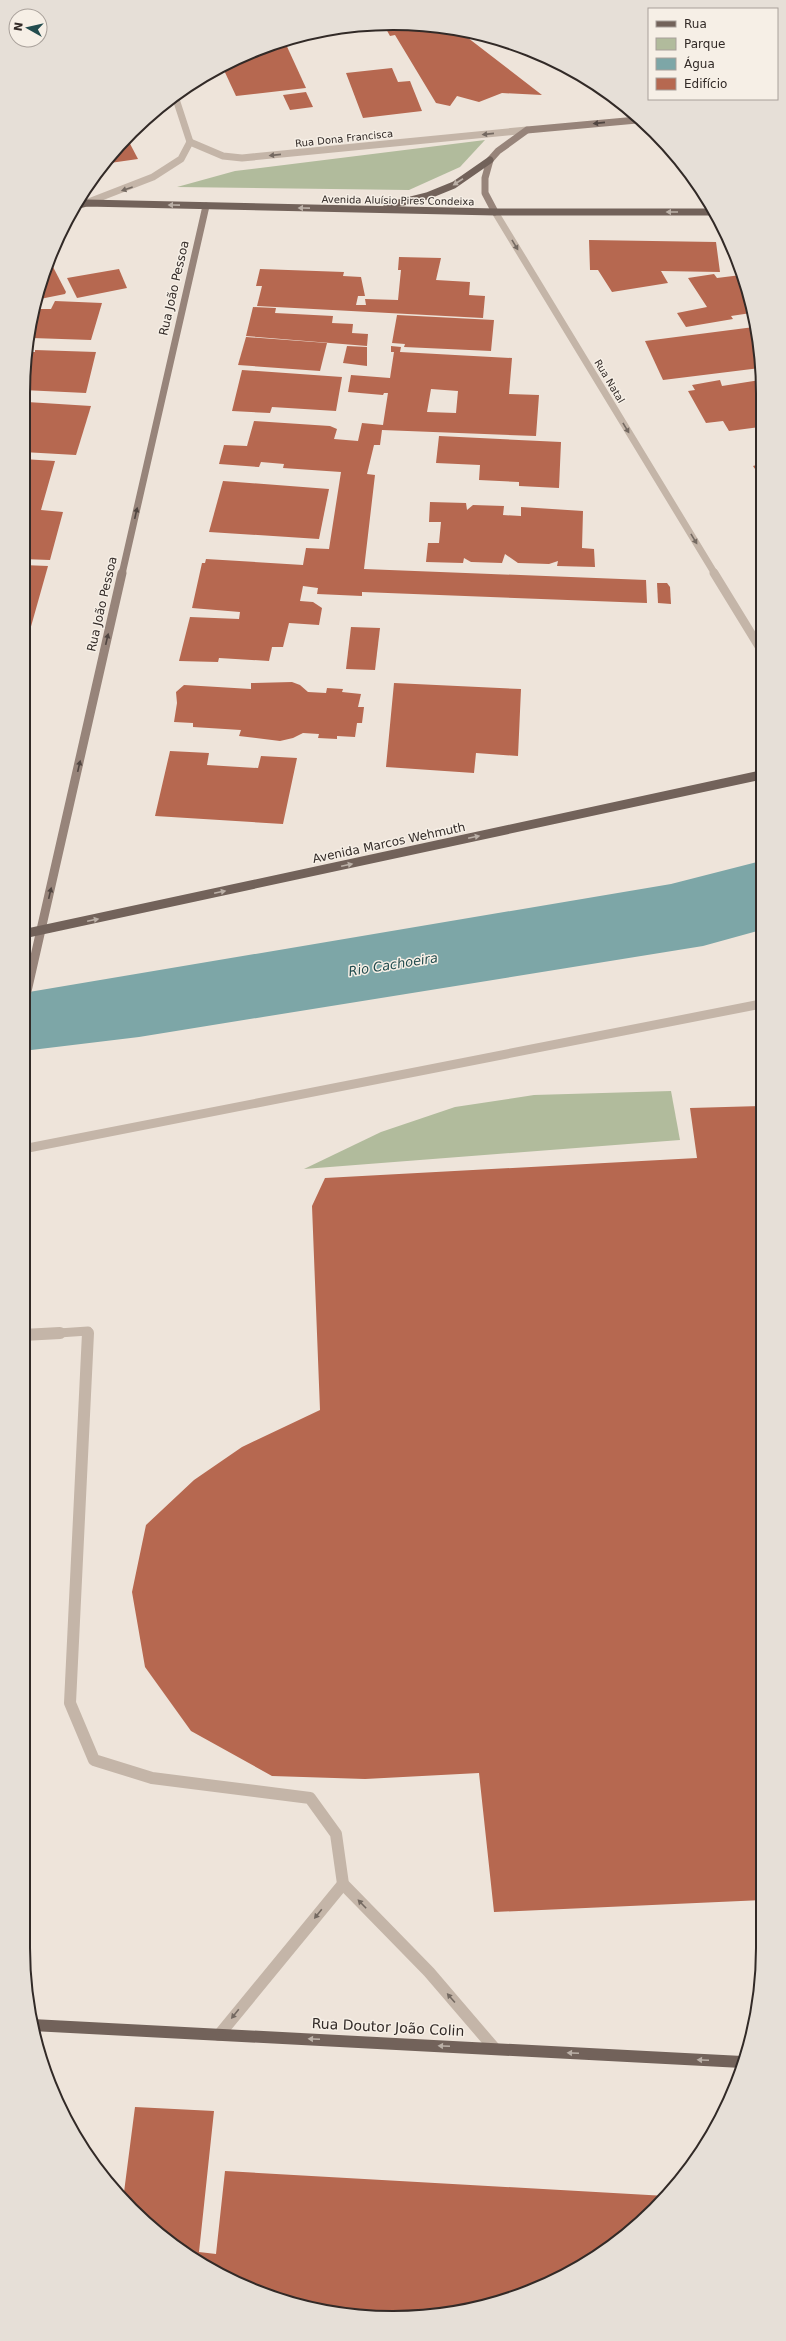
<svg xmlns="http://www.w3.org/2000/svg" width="786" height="2341" font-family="'DejaVu Sans',sans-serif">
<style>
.green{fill:#b1bb9c}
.water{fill:#7da6a7}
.building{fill:#b66850;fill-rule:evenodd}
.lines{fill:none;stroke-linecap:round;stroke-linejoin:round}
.lane-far1{stroke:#c4b5a8;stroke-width:9}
.lane{stroke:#c4b5a8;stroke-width:12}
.street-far1{stroke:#c4b5a8;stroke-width:7}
.street{stroke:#c4b5a8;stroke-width:9}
.secondary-far1{stroke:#97847a;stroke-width:7}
.secondary{stroke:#97847a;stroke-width:9}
.primary-far2{stroke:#72625a;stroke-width:7}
.primary-far1{stroke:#72625a;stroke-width:9}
.primary{stroke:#72625a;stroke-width:12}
.oneway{fill:#504540}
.oneway2{fill:#746961}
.oneway3{fill:#bbb0a7}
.labels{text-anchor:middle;stroke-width:3;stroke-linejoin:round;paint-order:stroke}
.far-street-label{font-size:10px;fill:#322a27;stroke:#f6efe6}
.street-label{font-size:12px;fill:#322a27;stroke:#f6efe6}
.water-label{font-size:13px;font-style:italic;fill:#224c4e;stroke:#f6efe6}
.near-street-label{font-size:14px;fill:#322a27;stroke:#f6efe6}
.rim{fill:none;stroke:#322a27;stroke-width:2}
</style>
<rect width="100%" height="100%" fill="#eee4da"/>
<g class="green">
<polygon points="485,140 460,167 409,190 177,187 235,171"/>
<polygon points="671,1091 680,1140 304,1169 381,1132 455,1107 534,1095"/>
</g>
<polygon class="water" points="761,861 761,930 703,946 139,1037 23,1051 23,993 671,884"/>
<g class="building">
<polygon points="417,24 459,31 542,95 502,93 479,102 457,96 450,106 436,103 395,35 390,36 385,27"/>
<polygon points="379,25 379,26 311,34 344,26"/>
<polygon points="284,40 306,88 236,96 222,66 274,43"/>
<polygon points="392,68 398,82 410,81 422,111 363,118 346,73"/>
<polygon points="306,92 313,107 290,110 283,95"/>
<polygon points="127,138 138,159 103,164"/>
<polygon points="589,240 716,242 720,272 661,271 668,283 612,292 598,270 590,270"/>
<polygon points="399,257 441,258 436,280 470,282 469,295 485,296 483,318 257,306 262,286 256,286 260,269 344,272 343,276 361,277 365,296 358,296 356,305 366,305 365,299 398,300 401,270 398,270"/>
<polygon points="48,264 52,265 66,292 65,294 35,300"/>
<polygon points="119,269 127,288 77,298 67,278"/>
<polygon points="714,274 717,278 741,275 751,313 731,316 733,319 686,327 677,313 707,307 688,278"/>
<polygon points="55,301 102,303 91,340 32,338 34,309 51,309"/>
<polygon points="253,307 276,308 275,313 333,316 332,323 353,324 352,333 368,334 367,346 246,336"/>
<polygon points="397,315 494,320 491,351 404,347 405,344 392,343"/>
<polygon points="754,327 760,345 760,368 663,380 645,341"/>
<polygon points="246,337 327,343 320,371 238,365"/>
<polygon points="347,346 367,347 367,366 343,363"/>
<path d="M391,346L401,347L400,352L512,358L509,394L539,395L536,436L382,430L380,445H374L367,474L375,475L364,569L646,580L647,603L362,592V596L317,594L318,588L303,586L300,601L313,602L322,608L319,625L289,623L283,647H272L269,661L219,658L218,662L179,661L190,617L239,619L240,612L192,608L202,563H205L206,559L303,565L306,548L329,549L341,472L283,468L284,464L261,462L259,467L219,464L224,445L247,446L254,421L330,426L337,429L334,439L358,441L362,423L383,425L388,393H384L383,395L348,392L351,375L390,378L394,352H391ZM431,389L458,391L456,413L427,412Z"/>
<polygon points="35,350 96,352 86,393 23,390 28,352 35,352"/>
<polygon points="242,370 342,377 336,411 272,407 270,413 232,411"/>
<polygon points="720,380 722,386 760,380 760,427 729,431 723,421 706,423 688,391 695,390 692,385"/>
<polygon points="27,402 91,406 76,455 23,452 23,414"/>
<polygon points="439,436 561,442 559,488 519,486 519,482 479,480 480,465 436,463"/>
<polygon points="23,459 55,461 41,510 63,512 50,560 23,559"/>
<polygon points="760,464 760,476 753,466"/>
<polygon points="223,481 329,489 319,539 209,532"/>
<polygon points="430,502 466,503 467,510 473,505 504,506 503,515 521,516 521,507 583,511 582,548 594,549 595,567 557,566 558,561 549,564 518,563 505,554 502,563 471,562 464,558 463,563 426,562 428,543 439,543 441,522 429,522"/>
<polygon points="23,565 48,566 23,655"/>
<polygon points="657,583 667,583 670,587 671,604 658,603"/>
<polygon points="351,627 380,628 375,670 346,669"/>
<polygon points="292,682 300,685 308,692 326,693 327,688 343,689 342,692 361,694 358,707 364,707 362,723 357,723 355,737 337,736 337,739 318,738 319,734 303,733 293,738 280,741 239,736 241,730 193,727 193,723 174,722 177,703 176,692 184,685 251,689 251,683"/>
<polygon points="394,683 521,689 518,756 476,753 474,773 386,767"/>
<polygon points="170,751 209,753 207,765 258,768 261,756 297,758 283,824 155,816"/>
<polygon points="761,1106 763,1900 494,1912 479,1773 365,1779 272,1776 191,1731 145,1667 132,1592 146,1525 194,1480 242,1447 320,1410 312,1206 325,1178 697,1158 690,1108"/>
<polygon points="135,2107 214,2111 199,2252 216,2254 225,2171 666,2196 654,2210 599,2256 489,2305 417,2317 345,2315 229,2280 168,2241 123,2200"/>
</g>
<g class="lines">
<polyline class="lane-far1" points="44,1334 88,1331 88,1334"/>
<g class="lane">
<polyline points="88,1333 70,1703 94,1760 152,1778 310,1798 336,1834 343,1884 429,1972 495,2049"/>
<polyline points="23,1335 60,1333"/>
<polyline points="219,2035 343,1884"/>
</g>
<g class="street-far1">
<polyline points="175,96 190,142"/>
<polyline points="190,142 223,156 242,158 527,130"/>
<polyline points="86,203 153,177 181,159 190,142"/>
<polyline points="495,212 715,574"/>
</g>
<g class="street">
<polyline points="714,573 760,648"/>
<polyline points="23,1149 761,1004"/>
</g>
<g class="secondary-far1">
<polyline points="495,212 485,193 485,178 490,160 498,151 527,130 637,120"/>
<polyline points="122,574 206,206"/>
</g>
<polyline class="secondary" points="23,1009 122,573"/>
<g class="primary-far2">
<polyline points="75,206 86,203 495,212 711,212"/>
<polyline points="387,206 427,196 454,185 490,160"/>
</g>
<polyline class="primary-far1" points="23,934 761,775"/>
<polyline class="primary" points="32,2025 742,2062"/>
</g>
<defs><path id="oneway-solid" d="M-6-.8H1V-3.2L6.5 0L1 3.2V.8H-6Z"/></defs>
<g class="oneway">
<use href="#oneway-solid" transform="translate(599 123) rotate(174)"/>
<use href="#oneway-solid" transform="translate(136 513) rotate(-77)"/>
<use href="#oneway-solid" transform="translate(107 639) rotate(-77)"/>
<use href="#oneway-solid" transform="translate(79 766) rotate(-77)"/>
<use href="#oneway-solid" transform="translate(50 893) rotate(-77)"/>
</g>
<g class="oneway2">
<use href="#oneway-solid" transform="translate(488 134) rotate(174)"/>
<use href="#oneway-solid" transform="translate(275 155) rotate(174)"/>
<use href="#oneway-solid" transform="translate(127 189) rotate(161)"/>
<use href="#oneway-solid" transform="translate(515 245) rotate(59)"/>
<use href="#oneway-solid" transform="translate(626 428) rotate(59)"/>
<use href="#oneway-solid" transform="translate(694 539) rotate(59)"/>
<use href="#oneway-solid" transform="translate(362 1904) rotate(-134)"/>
<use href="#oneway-solid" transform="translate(318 1914) rotate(129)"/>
<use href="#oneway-solid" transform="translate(451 1998) rotate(-131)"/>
<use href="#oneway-solid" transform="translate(235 2014) rotate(129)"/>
</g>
<g class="oneway3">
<use href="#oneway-solid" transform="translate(458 182) rotate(147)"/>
<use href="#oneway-solid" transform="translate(174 205) rotate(-179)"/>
<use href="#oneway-solid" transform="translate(304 208) rotate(-179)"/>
<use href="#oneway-solid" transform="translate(672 212) rotate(-180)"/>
<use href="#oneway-solid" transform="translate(474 837) rotate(-12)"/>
<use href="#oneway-solid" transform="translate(347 865) rotate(-12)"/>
<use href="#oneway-solid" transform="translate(220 892) rotate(-12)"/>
<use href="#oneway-solid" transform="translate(93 920) rotate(-12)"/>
<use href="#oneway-solid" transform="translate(314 2039) rotate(-177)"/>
<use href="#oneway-solid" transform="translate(444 2046) rotate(-177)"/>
<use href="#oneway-solid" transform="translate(573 2053) rotate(-177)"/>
<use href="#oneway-solid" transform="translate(703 2060) rotate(-177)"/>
</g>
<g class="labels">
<g class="far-street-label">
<text transform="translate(344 138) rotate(-6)" y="4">Rua Dona Francisca</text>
<text transform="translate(398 200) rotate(1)" y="4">Avenida Aluísio Pires Condeixa</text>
<text transform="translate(610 381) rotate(59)" y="4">Rua Natal</text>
</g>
<g class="street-label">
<text transform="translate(174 288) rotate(-77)" y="4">Rua João Pessoa</text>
<text transform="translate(102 604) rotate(-77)" y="4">Rua João Pessoa</text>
<text transform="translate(389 843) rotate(-12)" y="4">Avenida Marcos Wehmuth</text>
</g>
<g class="water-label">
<text transform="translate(393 964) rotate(-9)" y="5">Rio Cachoeira</text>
</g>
<g class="near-street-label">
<text transform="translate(388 2027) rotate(3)" y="5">Rua Doutor João Colin</text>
</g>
</g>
<path d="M0 0H786V2341H0ZM393 30H393A363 363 0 0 1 756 393V1948A363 363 0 0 1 393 2311H393A363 363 0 0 1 30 1948V393A363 363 0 0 1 393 30Z" fill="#e6dfd7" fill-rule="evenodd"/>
<path class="rim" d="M393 30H393A363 363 0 0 1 756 393V1948A363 363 0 0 1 393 2311H393A363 363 0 0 1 30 1948V393A363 363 0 0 1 393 30Z"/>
<rect x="648" y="8" width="130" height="92" fill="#f6efe6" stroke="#a8a09a"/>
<rect x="656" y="21" width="20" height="6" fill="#72625a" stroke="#a8a09a"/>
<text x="684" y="28" font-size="12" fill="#322a27">Rua</text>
<rect x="656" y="38" width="20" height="12" fill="#b1bb9c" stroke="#a8a09a"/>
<text x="684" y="48" font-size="12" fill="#322a27">Parque</text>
<rect x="656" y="58" width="20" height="12" fill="#7da6a7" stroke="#a8a09a"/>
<text x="684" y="68" font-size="12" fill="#322a27">Água</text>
<rect x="656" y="78" width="20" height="12" fill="#b66850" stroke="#a8a09a"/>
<text x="684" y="88" font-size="12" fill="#322a27">Edifício</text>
<g transform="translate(28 28) rotate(278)"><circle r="19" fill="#f6efe6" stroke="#a8a09a"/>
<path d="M0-3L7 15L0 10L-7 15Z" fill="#224c4e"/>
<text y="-6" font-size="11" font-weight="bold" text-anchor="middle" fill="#322a27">N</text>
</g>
</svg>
